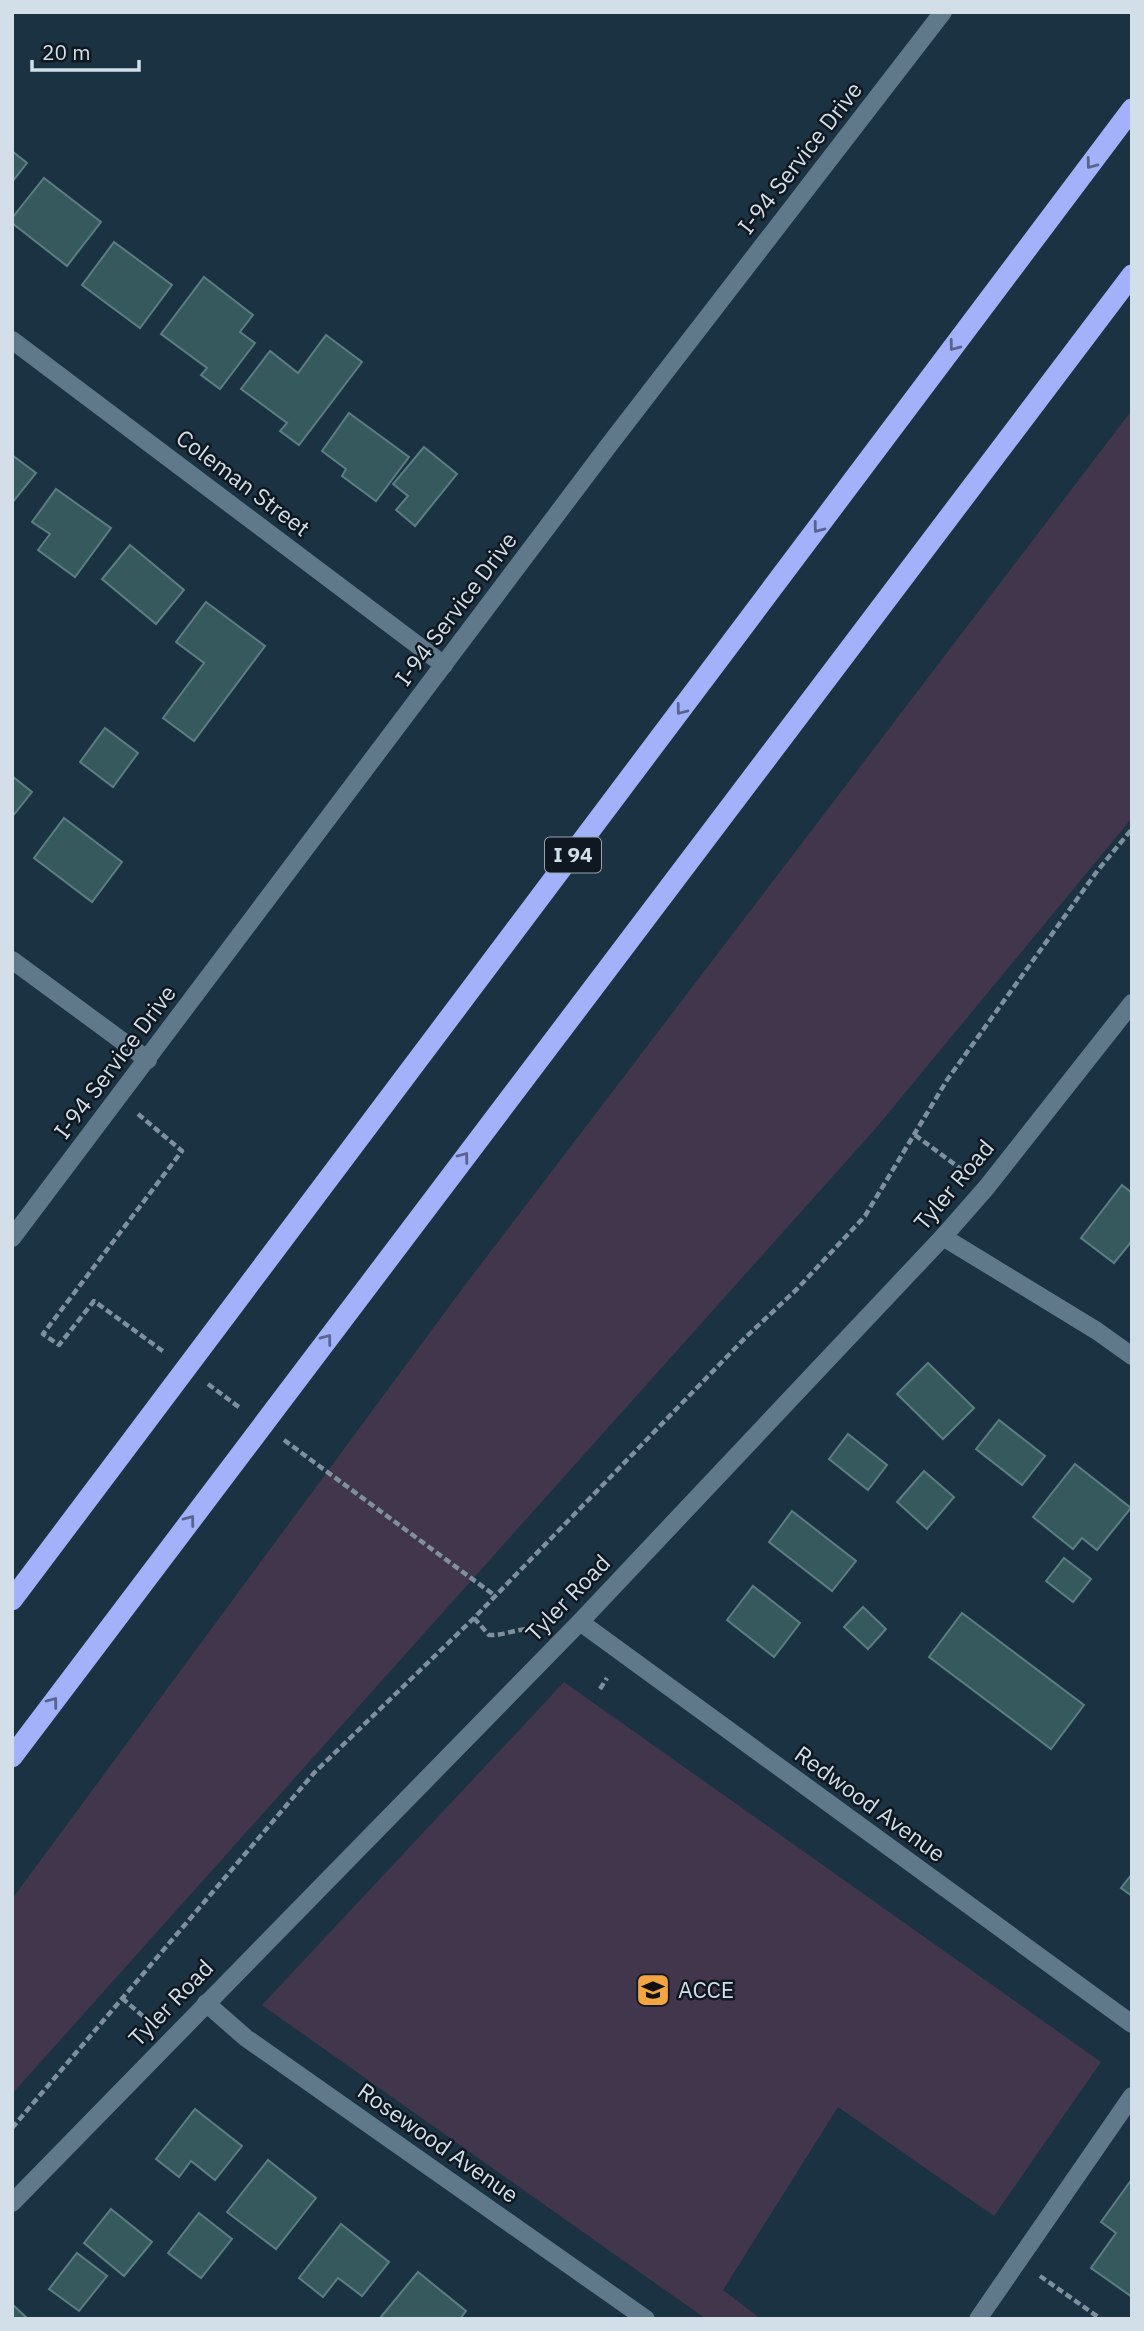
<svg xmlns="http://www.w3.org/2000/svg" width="1144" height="2331" font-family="'IBM Plex Sans',sans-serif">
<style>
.green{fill:#42364c}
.building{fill:#36595e;stroke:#5a7e82;stroke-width:2}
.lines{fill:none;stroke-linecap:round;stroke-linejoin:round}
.path{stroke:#7e909d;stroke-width:4.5;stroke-dasharray:7 3.5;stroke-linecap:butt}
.minor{stroke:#5f788a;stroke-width:18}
.highway{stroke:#a2b1fa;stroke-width:21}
.oneway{stroke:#58648d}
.labels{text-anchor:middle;stroke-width:5;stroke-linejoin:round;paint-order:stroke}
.shield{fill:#0f1820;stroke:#98a3ad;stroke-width:2}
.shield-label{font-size:21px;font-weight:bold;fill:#d2dfe9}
.street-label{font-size:23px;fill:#d2dfe9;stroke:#0f1820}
.poi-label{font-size:23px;fill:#d2dfe9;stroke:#0f1820;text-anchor:start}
</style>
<rect width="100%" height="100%" fill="#1b3242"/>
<g class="green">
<polygon points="1132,410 1132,818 876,1128 12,2094 12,1899 462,1289"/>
<polygon points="564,1682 1101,2062 994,2216 838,2107 723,2290 761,2319 706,2319 262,2005"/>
</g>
<g class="building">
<polygon points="12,151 27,163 12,182"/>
<polygon points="44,178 101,222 67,266 12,223 12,218"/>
<polygon points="114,242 172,285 140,328 82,285"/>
<polygon points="204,277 253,315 240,332 255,343 220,389 201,375 207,368 161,334"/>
<polygon points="326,335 362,362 299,445 280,431 287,423 241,389 270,351 298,373"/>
<polygon points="349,413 409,457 376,501 342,476 346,469 322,451"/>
<polygon points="424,447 457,474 415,526 396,510 408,496 393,484"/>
<polygon points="12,455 36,473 12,503"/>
<polygon points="56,489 111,528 75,577 38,550 50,534 32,522"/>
<polygon points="130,545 184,590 156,624 102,579"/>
<polygon points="206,602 265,646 194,741 163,718 204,663 176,642"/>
<polygon points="105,728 138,753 113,787 80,762"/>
<polygon points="12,776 32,792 12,817"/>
<polygon points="64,818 122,862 92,902 34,858"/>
<polygon points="1122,1185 1132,1193 1132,1241 1114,1263 1081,1238"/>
<polygon points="928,1363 974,1408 943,1439 897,1394"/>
<polygon points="999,1420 1045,1456 1022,1485 976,1449"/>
<polygon points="848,1434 887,1465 868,1490 829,1459"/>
<polygon points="1075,1464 1131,1508 1097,1550 1082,1538 1073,1549 1033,1517"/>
<polygon points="924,1471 954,1497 927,1529 897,1502"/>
<polygon points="792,1511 856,1561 832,1591 769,1542"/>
<polygon points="1064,1558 1091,1579 1073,1602 1046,1581"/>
<polygon points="753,1586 800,1623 774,1657 727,1620"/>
<polygon points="863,1607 886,1629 868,1649 844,1627"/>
<polygon points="962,1613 1084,1705 1051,1749 929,1657"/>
<polygon points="1132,1874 1132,1896 1121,1888"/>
<polygon points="195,2109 242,2146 215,2180 191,2161 179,2177 156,2159"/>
<polygon points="268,2160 316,2198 276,2249 227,2212"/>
<polygon points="1132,2179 1132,2297 1091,2268 1116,2233 1101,2222"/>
<polygon points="111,2209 152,2242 124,2276 84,2243"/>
<polygon points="199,2213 232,2239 201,2278 168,2253"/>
<polygon points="341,2224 389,2262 362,2296 338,2278 323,2297 299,2278"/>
<polygon points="77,2253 107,2276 79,2311 49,2289"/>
<polygon points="418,2272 466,2311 460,2319 380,2318"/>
<polygon points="12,2304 28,2319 12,2319"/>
</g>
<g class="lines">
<g class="path">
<polyline points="138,1114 182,1151 43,1334 59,1345 94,1301 164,1352"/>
<polyline points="915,1135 965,1172"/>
<polyline points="208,1384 240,1408"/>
<polyline points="284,1440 494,1595"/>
<path d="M474,1618L489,1635C503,1636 515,1629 530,1629L533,1631"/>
<polyline points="600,1689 607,1678"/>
<polyline points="122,1998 153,2025"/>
<polyline points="12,2128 314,1773 474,1618 747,1336 797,1289 865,1216 947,1080 1098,870 1132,829"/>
<polyline points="1040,2276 1101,2319"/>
</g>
<g class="minor">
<polyline points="12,340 444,665"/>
<polyline points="12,960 148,1060"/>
<polyline points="943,1237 1097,1331 1132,1356"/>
<polyline points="12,1238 609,445 943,12"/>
<polyline points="580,1622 1132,2024"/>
<polyline points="206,2003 246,2038 646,2319"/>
<polyline points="12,2203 580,1622 943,1237 986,1188 1132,1003"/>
<polyline points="978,2319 1132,2096"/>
</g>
<g class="highway">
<polyline points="12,1600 1132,109"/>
<polyline points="12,1757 1132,275"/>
</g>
</g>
<defs><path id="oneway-chevron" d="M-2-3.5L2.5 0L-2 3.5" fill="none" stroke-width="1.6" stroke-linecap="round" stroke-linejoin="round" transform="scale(1.75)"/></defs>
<g class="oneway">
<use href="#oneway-chevron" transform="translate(1091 164) rotate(127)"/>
<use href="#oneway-chevron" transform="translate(954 346) rotate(127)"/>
<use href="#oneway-chevron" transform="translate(818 528) rotate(127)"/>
<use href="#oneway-chevron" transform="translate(681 710) rotate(127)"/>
<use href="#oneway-chevron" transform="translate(464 1157) rotate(-53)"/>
<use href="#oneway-chevron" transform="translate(327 1339) rotate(-53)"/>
<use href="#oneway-chevron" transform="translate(190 1520) rotate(-53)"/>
<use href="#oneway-chevron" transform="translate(53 1702) rotate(-53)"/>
</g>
<defs>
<g id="school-square" transform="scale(1.75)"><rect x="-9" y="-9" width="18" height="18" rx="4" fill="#f2a541" stroke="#0f1820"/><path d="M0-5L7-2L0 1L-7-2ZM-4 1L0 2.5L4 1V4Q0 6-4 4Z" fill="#111"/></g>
</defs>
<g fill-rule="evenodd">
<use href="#school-square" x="653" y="1990"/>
</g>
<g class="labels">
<rect class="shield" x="545" y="837.5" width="56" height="35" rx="5"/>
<g class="shield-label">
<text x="573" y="862">I 94</text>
</g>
<g class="street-label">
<text transform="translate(800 158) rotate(-52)" y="8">I-94 Service Drive</text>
<text transform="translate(243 483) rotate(37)" y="8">Coleman Street</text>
<text transform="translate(456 609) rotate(-53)" y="8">I-94 Service Drive</text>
<text transform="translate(115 1062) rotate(-53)" y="8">I-94 Service Drive</text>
<text transform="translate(954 1185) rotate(-50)" y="8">Tyler Road</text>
<text transform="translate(568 1598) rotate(-46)" y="8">Tyler Road</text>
<text transform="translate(870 1804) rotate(36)" y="8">Redwood Avenue</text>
<text transform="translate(171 2003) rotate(-46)" y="8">Tyler Road</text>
<text transform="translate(438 2143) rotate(35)" y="8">Rosewood Avenue</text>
</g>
<g class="poi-label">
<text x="678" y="1998">ACCE</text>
</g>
</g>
<rect width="1144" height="2331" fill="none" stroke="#d2dfe9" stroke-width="28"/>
<path d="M32 60v10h107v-10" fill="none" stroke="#d2dfe9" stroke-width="3.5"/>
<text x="42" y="60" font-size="21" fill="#d2dfe9" stroke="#0f1820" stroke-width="5" paint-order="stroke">20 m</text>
</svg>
